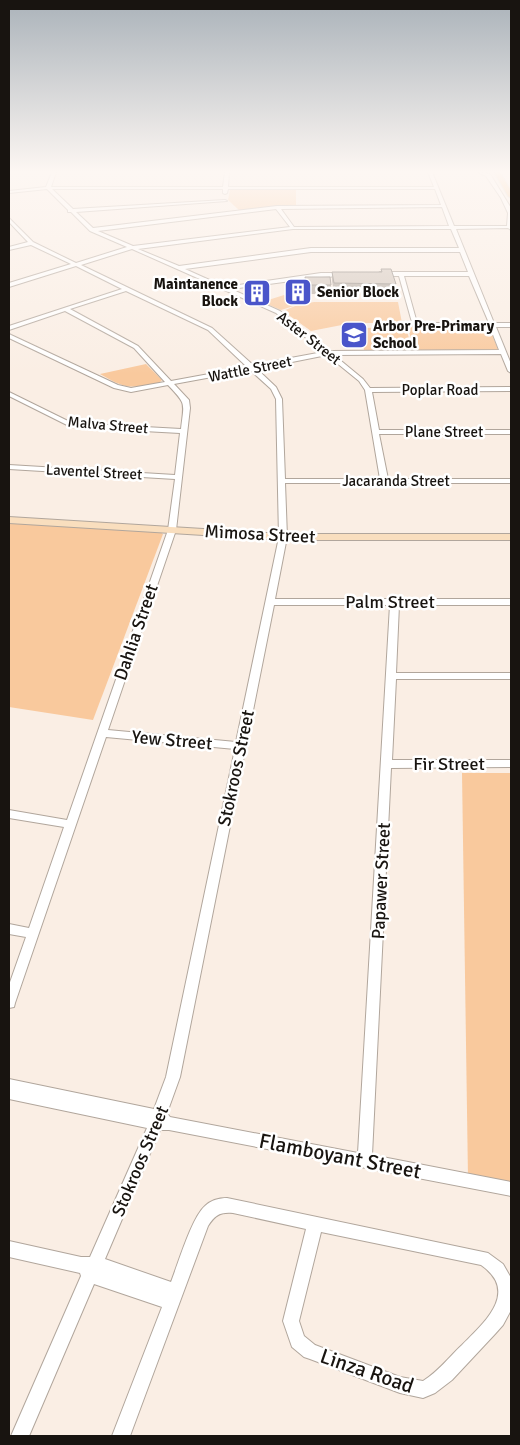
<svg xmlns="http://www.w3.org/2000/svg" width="520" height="1445" font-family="Signika,sans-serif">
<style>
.green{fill:#f9c99d}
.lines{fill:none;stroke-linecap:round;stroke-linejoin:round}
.street-casing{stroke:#b1a69c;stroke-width:2}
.secondary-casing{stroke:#b1a69c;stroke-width:2}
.primary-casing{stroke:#d1d0cf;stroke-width:2}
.street{fill:#fff;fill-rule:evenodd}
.secondary{fill:#f9debe;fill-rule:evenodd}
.primary{fill:#f4bd7d;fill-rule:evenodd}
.wall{fill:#b6aca3}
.building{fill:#d4c8be;stroke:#948c85}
.labels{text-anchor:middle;stroke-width:5;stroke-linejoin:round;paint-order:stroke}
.far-poi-label{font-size:15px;font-weight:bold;fill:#181410;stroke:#fff;text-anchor:start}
.far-street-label{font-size:15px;fill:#181410;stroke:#fff}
.street-label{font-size:18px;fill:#181410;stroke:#fff}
.near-street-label{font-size:21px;fill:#181410;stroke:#fff}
</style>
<rect width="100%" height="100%" fill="#faeee4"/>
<g class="green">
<polygon points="230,190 296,190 296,206 240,211 228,200"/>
<polygon points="284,295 303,304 314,302 398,302 402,323 352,323 311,331 283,311 300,304 281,310 262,302"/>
<polygon points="406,327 412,350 364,350 361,328"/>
<polygon points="408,327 483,327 490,329 498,349 496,351 414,351"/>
<path d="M146,364L162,380L159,383C128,388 128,390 100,374Z"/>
<polygon points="9,522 158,531 163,534 93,720 9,707"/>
<polygon points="462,773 511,773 511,1187 468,1178"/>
</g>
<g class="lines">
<g class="street-casing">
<path id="street" d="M52,172H56L51,187H223L225,172H229L228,187H434L428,172H432L454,226H507L508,213L501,198L486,176L477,172L490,174L511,208V230L508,228L456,229L494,323H511V327H496L511,364V373L508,371L501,354L334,355L363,379L370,388L511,387V391L372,392L379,430H511V434H379L388,479H511V483H285L287,537L275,599H511V605H399L396,673H511V679H396L392,760H511V767L391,768L372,1155L511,1182V1196L169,1130H160L105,1259L171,1282C178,1264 192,1217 205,1206C211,1200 220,1198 227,1198L488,1253L503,1264L511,1278V1310L503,1325L495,1334L452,1380L435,1393L423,1398L400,1393L310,1359L304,1357L292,1347L283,1321L306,1229L233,1213C220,1212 215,1215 208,1226L130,1436H112L162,1307L94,1284L29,1436H11L81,1276L80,1273L9,1257V1241L81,1257H90L147,1128L9,1099V1079L154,1109L166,1077L235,749L106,737L15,1003L14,1007L9,1008V985L26,937L9,934V924L29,928L64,827L9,818V810L67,820L168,530L175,479L9,469V465L175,475L180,433L71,427L9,396V392L72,423L181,429C184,402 187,405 168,385L131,392L114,388L9,338V334L11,335L118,385L131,388L165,382L134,348L65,311L9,330V326L122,289L76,266L9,287V283L71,264L31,245L9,250V247L28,242L9,222V218L33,242L76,263L127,247L90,231L71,212H68V210L47,189L9,193V191L46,187ZM52,189H223V193L225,194L227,193L228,189H435L441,205L277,206L93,228L76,212L227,201L225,200L73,209ZM442,207L449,226L294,227L281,209ZM276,209L290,227L133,246L98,231ZM293,229H451L459,248H311L179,266L138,249ZM132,249L276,313L323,352L253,365L212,328L81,265ZM311,252H460L468,272H380L377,274L380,276H399L413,326L490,327L499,350L330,351L280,311L231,289L321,277L345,276L348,274L347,273H321L225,287L185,269ZM404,276H469L489,323H417ZM126,291L208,330L247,367L171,381L138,346L70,309ZM327,355L359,381L365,390L380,479H285L282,399L276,387L257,369ZM250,370L271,389L276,399L279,537L236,742L108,730L176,530L190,408L189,400L174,384ZM274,605H390L358,1153L170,1117L167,1113L180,1077ZM321,1232L481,1265C520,1292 484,1323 462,1345C449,1357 438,1372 423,1381L400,1377L315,1345L304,1336L299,1321Z"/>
</g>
<g class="secondary-casing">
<polygon id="secondary" points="9,517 283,534 511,534 511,540 283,540 9,523"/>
</g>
<g class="primary-casing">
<polygon id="primary" points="494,172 500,172 511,191 511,198 508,196"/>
</g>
<use href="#street" class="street"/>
<use href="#secondary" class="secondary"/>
<use href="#primary" class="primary"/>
</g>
<g class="wall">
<polygon points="381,269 396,284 395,293 334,292 332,281 332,272 381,272"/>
<polygon points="305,277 331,285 331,294 306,294 305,285"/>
</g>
<g class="building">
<polygon points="381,269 391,269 396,284 334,283 332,272 382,272"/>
<polygon points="305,277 330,277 331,285 306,285"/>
</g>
<linearGradient id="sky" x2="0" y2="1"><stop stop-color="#abb3ba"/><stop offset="0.46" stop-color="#fdf7f3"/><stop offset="1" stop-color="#fdf7f3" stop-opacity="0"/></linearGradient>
<rect width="520" height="374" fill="url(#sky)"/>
<defs>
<g id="building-square" transform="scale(1.4375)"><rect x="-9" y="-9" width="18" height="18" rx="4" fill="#4a55ca" stroke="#fff"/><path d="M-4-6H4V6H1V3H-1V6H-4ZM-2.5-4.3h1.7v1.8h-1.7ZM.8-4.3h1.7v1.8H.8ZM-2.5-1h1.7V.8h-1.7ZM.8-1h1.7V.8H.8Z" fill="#fff"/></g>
<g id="school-square" transform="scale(1.4375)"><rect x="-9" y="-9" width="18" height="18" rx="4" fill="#4a55ca" stroke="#fff"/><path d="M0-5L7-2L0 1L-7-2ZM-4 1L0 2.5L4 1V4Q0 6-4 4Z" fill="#fff"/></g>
</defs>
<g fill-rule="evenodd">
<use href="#building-square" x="298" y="292"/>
<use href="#building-square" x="257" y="293"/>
<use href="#school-square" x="354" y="335"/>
</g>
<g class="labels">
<g class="far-poi-label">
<text x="238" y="289" text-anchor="end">Maintanence<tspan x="238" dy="17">Block</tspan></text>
<text x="317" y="297">Senior Block</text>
<text x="373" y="331">Arbor Pre-Primary<tspan x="373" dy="17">School</tspan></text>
</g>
<g class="far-street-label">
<text transform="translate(309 338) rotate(38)" y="5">Aster Street</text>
<text transform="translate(250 369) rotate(-11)" y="5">Wattle Street</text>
<text x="440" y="395">Poplar Road</text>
<text transform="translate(108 425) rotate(5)" y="5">Malva Street</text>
<text x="444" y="437">Plane Street</text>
<text transform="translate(94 472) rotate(3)" y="5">Laventel Street</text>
<text x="396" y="486">Jacaranda Street</text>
</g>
<g class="street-label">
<text transform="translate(260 534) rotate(3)" y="6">Mimosa Street</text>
<text x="390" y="608">Palm Street</text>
<text transform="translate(136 632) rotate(-71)" y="6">Dahlia Street</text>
<text transform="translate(172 740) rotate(5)" y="6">Yew Street</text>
<text x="449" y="770">Fir Street</text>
<text transform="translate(236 768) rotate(-78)" y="6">Stokroos Street</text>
<text transform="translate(381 881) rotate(-87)" y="6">Papawer Street</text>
<text transform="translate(140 1161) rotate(-67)" y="6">Stokroos Street</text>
</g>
<g class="near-street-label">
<text transform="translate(340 1156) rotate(11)" y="7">Flamboyant Street</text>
<text transform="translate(367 1371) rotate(19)" y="7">Linza Road</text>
</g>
</g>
<rect width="520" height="1445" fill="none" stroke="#181410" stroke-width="20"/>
</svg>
